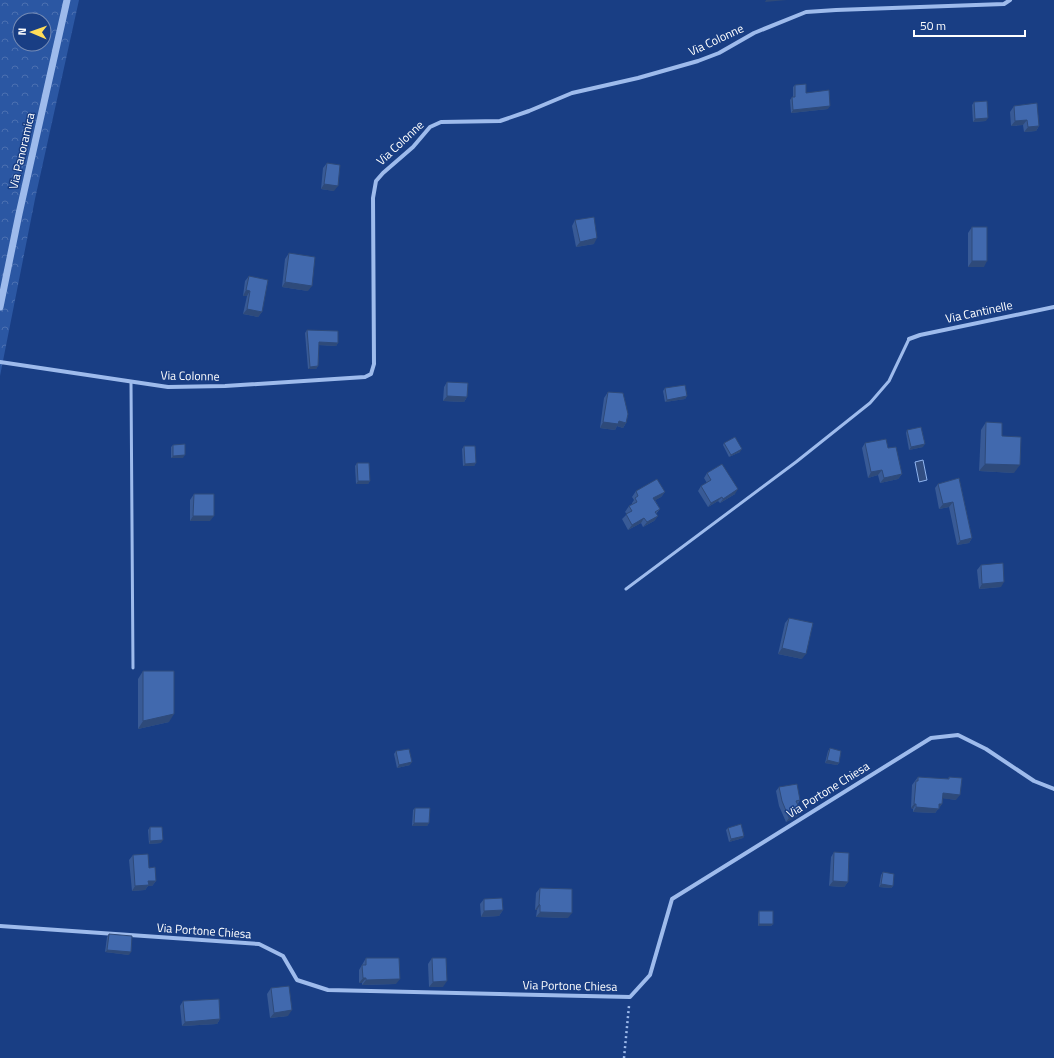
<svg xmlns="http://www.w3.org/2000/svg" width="1054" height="1058" font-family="'Titillium Web',sans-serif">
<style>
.park{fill:url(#park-crowns);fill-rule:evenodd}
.water{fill:#324e82;stroke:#90b4ef}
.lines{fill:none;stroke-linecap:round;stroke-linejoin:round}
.path{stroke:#9ebbec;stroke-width:2.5;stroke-dasharray:2 3;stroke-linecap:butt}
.service{stroke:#9ebbec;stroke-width:3}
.minor{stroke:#9ebbec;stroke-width:4}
.tertiary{stroke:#9ebbec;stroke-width:7}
.wall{fill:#385a96}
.shaded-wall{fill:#2e4a7a}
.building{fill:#4169ae;stroke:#2e4a7a}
.labels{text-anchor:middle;stroke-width:3;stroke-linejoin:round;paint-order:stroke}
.street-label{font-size:12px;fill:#fff;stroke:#193e84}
</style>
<defs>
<pattern id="park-crowns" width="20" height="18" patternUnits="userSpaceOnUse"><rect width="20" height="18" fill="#2b57a3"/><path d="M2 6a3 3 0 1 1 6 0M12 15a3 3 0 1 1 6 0" fill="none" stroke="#4b70b1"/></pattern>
</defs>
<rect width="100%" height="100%" fill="#193e84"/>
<path class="park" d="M0,0H79L35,199L0,376ZM20,20H44V44H20Z"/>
<polygon class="water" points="923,460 927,480 919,482 915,462"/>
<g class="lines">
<polyline class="path" points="624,1058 629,1006"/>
<g class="service">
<polyline points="131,382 133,668"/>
<polyline points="626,589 796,462 870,403 889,381 909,339"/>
</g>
<g class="minor">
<polyline points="909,339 920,335 1054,307"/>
<polyline points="0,362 168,387 225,386 365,377 371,374 374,364 373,198 376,181 383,173 413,147 430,127 441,122 500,121 529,111 572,93 638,78 698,61 719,53 754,33 806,12 836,10 1004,4 1010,0"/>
<polyline points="0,926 259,944 283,956 297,980 328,990 630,997 650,975 672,899 931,738 958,735 986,749 1034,781 1054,789"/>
</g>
<polyline class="tertiary" points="0,307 19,214 67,0"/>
</g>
<g class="wall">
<polygon points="795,85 828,109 791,113 790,100 792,97 793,97 793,87"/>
<polygon points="974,102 986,121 973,122 972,105"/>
<polygon points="1014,106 1039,126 1036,131 1024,132 1023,125 1011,126 1010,112"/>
<polygon points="327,163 334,191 321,189 323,168"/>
<polygon points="575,220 594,244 576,247 572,226"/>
<polygon points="972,227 984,267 968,267 968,233"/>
<polygon points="289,253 308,291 282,287 285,259"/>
<polygon points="249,276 262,312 258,317 243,314 247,296 243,296 245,281"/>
<polygon points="307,330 338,343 336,346 319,345 318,366 316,369 308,369 305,333"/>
<polygon points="447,382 467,397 464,402 443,401 444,387"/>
<polygon points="665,388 687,396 685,399 665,402 663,391"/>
<polygon points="608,392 626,423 623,428 617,426 615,430 600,428 604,398"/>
<polygon points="986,422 1002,436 1014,473 979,471 981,430"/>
<polygon points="907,430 923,447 909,450 906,433"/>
<polygon points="724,443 740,452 729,457 723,445"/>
<polygon points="865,443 888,448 902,474 898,479 880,483 878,475 868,478 862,448"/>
<polygon points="173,445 183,458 171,458 171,447"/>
<polygon points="464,446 476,463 474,466 463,466 462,449"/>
<polygon points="357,463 370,481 368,484 356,484 355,466"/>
<polygon points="707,473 735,494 720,503 718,501 708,507 698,491 701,486 707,483 704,478"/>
<polygon points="959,478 972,538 969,543 957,545 949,507 939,509 935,488 938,484"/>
<polygon points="636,491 665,492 661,497 655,500 660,509 656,514 658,516 654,521 643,527 641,523 628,530 622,519 627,514 625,512 629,506 632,504 632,503 634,500 632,497"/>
<polygon points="194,494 210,521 190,521 190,500"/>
<polygon points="981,565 1001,587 979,589 977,570"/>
<polygon points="789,618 802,659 778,654 785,623"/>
<polygon points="143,671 169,722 138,729 138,679"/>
<polygon points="830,748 839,763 837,765 825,763 828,751"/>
<polygon points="396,751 410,765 397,768 394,754"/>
<polygon points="918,777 948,779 949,777 956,800 943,798 942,804 935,813 913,812 913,809 911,808 912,785"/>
<polygon points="779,787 800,800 798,804 801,812 798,816 786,822 779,806 776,791"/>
<polygon points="415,808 429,823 427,826 412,826 413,810"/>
<polygon points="150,827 161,843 149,844 148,830"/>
<polygon points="728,828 744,836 743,838 729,842 726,830"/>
<polygon points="834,852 848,882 844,887 829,886 831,857"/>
<polygon points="133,855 149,868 156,881 152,886 148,886 145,890 132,891 129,860"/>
<polygon points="883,872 893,886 891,888 879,887 881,875"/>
<polygon points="540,888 568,918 536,917 537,910 535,910 536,893"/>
<polygon points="484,899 503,910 499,916 481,917 480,904"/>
<polygon points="759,911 773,924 771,926 758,926 758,914"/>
<polygon points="109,934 129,955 105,952 107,937"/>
<polygon points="366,958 396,984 362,985 362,983 359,983 359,970"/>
<polygon points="432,958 443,987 429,987 428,964"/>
<polygon points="271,988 288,1016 270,1018 267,994"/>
<polygon points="183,1001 220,1019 217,1024 182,1026 180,1006"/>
</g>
<g class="shaded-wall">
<polygon points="766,0 787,0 765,2"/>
<polygon points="830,106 828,109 791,113 793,110"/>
<polygon points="988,118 986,121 973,122 975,119"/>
<polygon points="1027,120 1023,125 1011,126 1015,121"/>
<polygon points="1039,126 1036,131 1024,132 1028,127"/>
<polygon points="324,184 338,186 334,191 321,189"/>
<polygon points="597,238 594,244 576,247 580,242"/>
<polygon points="972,261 987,261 984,267 968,267"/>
<polygon points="285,282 312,286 308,291 282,287"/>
<polygon points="246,290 250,291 247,296 243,296"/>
<polygon points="247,309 262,312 258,317 243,314"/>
<polygon points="319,342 338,343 336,346 317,345"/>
<polygon points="318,366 316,369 308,369 310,367"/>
<polygon points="447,396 467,397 464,402 443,401"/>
<polygon points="687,396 685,399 665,402 667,400"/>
<polygon points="619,421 626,423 623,428 617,426 615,430 600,428 603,422"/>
<polygon points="925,444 923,447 909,450 911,447"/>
<polygon points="742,449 740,452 729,457 731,455"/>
<polygon points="185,455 183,458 171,458 173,456"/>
<polygon points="476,463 474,466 463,466 465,464"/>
<polygon points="985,464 1020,465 1014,473 979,471"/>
<polygon points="882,470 878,475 868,478 871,472"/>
<polygon points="902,474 898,479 880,483 884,478"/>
<polygon points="358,481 370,481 368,484 356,484"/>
<polygon points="738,489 735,494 720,503 723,499"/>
<polygon points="665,492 661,497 650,503 653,498"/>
<polygon points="722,497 718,501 708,507 711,503"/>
<polygon points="953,502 949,507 939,509 943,504"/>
<polygon points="193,516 214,516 210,521 190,521"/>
<polygon points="658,516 654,521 643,527 647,522"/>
<polygon points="644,518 641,523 628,530 632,525"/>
<polygon points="972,538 969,543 957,545 960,541"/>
<polygon points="1004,582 1001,587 979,589 982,584"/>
<polygon points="782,648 806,654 802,659 778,654"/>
<polygon points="174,714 169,722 138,729 143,721"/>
<polygon points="827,760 839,763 837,765 825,763"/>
<polygon points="412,762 410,765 397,768 399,765"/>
<polygon points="943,793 960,795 956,800 940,798"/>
<polygon points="914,804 916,804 913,809 911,808"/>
<polygon points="939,804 942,804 935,813 913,812 916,807"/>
<polygon points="801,812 798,816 786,822 789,818"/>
<polygon points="414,823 429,823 427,826 412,826"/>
<polygon points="744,836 743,838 729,842 731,839"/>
<polygon points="163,840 161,843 149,844 150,841"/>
<polygon points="148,881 156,881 152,886 148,886 145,890 132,891 135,886"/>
<polygon points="833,881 848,882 844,887 829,886"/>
<polygon points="881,884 893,886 891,888 879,887"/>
<polygon points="539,904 540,905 537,910 535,910"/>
<polygon points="503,910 499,916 481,917 484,911"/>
<polygon points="540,912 572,913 568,918 536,917"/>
<polygon points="759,924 773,924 771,926 758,926"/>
<polygon points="107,950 131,952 129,955 105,952"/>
<polygon points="363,978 366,978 362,983 359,983"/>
<polygon points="400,979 396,984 362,985 366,980"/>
<polygon points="447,981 443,987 429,987 433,982"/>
<polygon points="292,1010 288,1016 270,1018 274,1013"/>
<polygon points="220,1019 217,1024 182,1026 185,1022"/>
</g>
<g class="building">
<polygon points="806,84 806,93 829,90 830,106 793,110 792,97 795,97 795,85"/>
<polygon points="987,101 988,118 975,119 974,102"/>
<polygon points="1037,103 1039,126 1028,127 1027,120 1015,121 1014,106"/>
<polygon points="327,163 340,165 338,186 324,184"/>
<polygon points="594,217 597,238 580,242 575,220"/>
<rect x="972" y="227" width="15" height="34"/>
<polygon points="289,253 315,257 312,286 285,282"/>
<polygon points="249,276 268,280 262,312 247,309 250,291 246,290"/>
<polygon points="307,330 338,331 338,343 319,342 318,366 310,367"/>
<polygon points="447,382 468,383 467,397 447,396"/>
<polygon points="685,385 687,396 667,400 665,388"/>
<polygon points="608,392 623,393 628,414 626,423 619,421 618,424 603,422"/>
<polygon points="986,422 1002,423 1002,436 1021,437 1020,465 985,464"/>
<polygon points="921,427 925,444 911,447 907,430"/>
<polygon points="735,437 742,449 731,455 724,443"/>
<polygon points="886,439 888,448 896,447 902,474 884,478 882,470 871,472 865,443"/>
<polygon points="185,444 185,455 173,456 173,445"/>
<polygon points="464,446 475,446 476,463 465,464"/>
<polygon points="357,463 369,463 370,481 358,481"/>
<polygon points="722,464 738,489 723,499 722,497 711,503 701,486 711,480 707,473"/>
<polygon points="959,478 972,538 960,541 953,502 943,504 938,484"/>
<polygon points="657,479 665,492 653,498 660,509 655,512 658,516 647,522 644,518 632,525 626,514 632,511 629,506 637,502 635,498 638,496 636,491"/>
<polygon points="194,494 214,494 214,516 193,516"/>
<polygon points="1003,563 1004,582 982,584 981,565"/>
<polygon points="789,618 813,623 806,654 782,648"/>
<polygon points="143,671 174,671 174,714 143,721"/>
<polygon points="830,748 841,751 839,763 827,760"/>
<polygon points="409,749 412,762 399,765 396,751"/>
<polygon points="918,777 949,779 949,777 962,778 960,795 943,793 942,804 939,804 939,809 916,807 916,804 914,804 916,781 918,781"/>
<polygon points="797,784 800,800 796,801 801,812 789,818 782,801 779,787"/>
<polygon points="415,808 430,808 429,823 414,823"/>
<polygon points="741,824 744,836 731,839 728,828"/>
<polygon points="150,827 162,827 163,840 150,841"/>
<polygon points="834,852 849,853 848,882 833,881"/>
<polygon points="148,854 149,868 155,867 156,881 148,881 149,885 135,886 133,855"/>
<polygon points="883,872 894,874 893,886 881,884"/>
<polygon points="540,888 572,889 572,913 540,912 540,905 539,904"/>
<polygon points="502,898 503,910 484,911 484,899"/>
<rect x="759" y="911" width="14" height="13"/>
<polygon points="109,934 132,936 131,952 107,950"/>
<polygon points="366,958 399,958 400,979 366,980 366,978 363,978 362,965 366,965"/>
<polygon points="432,958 446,958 447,981 433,982"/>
<polygon points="289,986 292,1010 274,1013 271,988"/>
<polygon points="219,999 220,1019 185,1022 183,1001"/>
</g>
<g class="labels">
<g class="street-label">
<text transform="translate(716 40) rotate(-25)" y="4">Via Colonne</text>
<text transform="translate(400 143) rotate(-43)" y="4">Via Colonne</text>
<text transform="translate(22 151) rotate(-77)" y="4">Via Panoramica</text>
<text transform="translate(979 312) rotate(-12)" y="4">Via Cantinelle</text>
<text transform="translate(190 376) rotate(1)" y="4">Via Colonne</text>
<text transform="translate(828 790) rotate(-32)" y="4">Via Portone Chiesa</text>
<text transform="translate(204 931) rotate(4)" y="4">Via Portone Chiesa</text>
<text transform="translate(570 986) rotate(1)" y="4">Via Portone Chiesa</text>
</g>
</g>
<g transform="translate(32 32) rotate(272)"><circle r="19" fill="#193e84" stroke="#758bb5"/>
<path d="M0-3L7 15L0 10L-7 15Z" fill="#ffdd59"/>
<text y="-6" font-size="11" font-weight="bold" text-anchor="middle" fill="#ffffff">N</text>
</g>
<path d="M914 30v6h111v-6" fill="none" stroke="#ffffff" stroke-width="2"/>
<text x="920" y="30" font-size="12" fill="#ffffff" stroke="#193e84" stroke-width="3" paint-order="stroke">50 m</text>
</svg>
